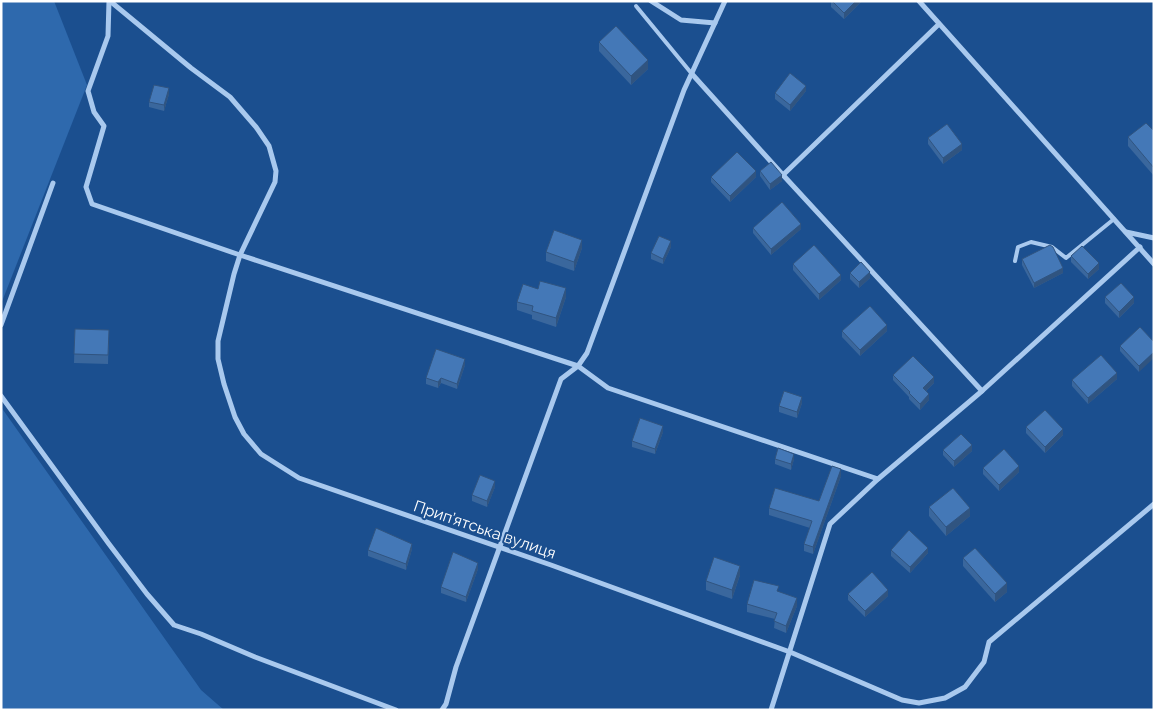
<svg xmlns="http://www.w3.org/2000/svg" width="1155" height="711" font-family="Raleway,sans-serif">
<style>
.green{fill:#2e69ad}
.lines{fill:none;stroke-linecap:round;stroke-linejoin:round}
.service{stroke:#a9c9ee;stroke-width:4}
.minor{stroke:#a9c9ee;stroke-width:5}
.wall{fill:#3a679d}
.shaded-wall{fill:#305480}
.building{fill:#4478b7;stroke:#305480}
.labels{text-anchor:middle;stroke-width:4;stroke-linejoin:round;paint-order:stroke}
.street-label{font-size:16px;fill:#fff;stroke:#1b4f8f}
</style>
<rect width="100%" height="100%" fill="#1b4f8f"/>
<g class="green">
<polygon points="1,1 54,1 87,85 1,304"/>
<polygon points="1,407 201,690 224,710 1,710"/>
</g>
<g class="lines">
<g class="service">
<polyline points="636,6 692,74"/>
<polyline points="1015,261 1018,247 1031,242 1052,247 1066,258 1114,219"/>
</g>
<g class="minor">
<polyline points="109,1 108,36 88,91 94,112 104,126 86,187 92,204 240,255 578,366 608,388 878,479"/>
<polyline points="110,1 191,68 230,97 256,127 269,146 276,171 275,182 240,255 234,274 218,341 218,359 224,384 235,417 244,434 261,454 299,478 551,565 790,652 902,700 919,703 945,698 965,687 984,662 989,642 1154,504"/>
<polyline points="651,1 681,20 715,23"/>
<polyline points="919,1 1154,264"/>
<polyline points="692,74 783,175 982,391"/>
<polyline points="783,175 939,24"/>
<polyline points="1126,232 1154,238"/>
<polyline points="1,325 53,183"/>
<polyline points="1,396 109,544 147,594 174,625 201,634 255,657 396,710"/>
<polyline points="442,710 446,704 456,667 561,379 578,366 587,353 684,90 725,1"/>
<polyline points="771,710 830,524 878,479 982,391 1140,247"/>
</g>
</g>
<g class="wall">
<polygon points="831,1 862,1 844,19 831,7"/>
<polygon points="599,42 648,69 631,85 599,51"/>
<polygon points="806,91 790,111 775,99 775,93"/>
<polygon points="169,94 164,111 149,107 149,102"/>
<polygon points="1154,131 1154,176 1128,146 1128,137"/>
<polygon points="928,138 962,150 943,164 928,144"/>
<polygon points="760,171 782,181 770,190 760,176"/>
<polygon points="711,177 756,177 730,202 711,182"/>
<polygon points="753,228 801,229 771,255 753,233"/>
<polygon points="671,247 663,264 651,259 651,253"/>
<polygon points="582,248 574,271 546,261 546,252"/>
<polygon points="1071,256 1099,269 1088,279 1071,262"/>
<polygon points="1022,259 1063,273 1034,288 1022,265"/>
<polygon points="793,264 841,280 819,300 793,270"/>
<polygon points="850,273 870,278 859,288 850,279"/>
<polygon points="566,297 556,327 532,319 532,315 517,310 517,302"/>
<polygon points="1105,297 1134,303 1119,318 1105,303"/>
<polygon points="1140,327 1139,372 1120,351 1120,346"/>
<polygon points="75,329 109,330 108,364 74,363"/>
<polygon points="842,331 887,331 860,356 842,337"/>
<polygon points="465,365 457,389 441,383 438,388 426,384 426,378"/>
<polygon points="893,375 934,383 926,391 929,400 920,410 909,399 909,397 893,380"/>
<polygon points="1117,379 1088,404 1072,386 1072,380"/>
<polygon points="802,403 797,418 779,412 779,406"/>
<polygon points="1026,427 1063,435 1045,453 1026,433"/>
<polygon points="663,432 655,454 632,447 632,441"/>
<polygon points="943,450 972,451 954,467 943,455"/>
<polygon points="775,459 794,459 791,470 775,464"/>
<polygon points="983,468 1019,472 999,491 983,474"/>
<polygon points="841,476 813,554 804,551 804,544 810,528 769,515 769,508 819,501"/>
<polygon points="495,487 487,507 472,501 472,495"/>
<polygon points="929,507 970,516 946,536 929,516"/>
<polygon points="412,549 406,570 368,556 368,550"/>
<polygon points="891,550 928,553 910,573 891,556"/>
<polygon points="963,558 1007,592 995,602 963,566"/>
<polygon points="478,569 466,602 441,593 441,587"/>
<polygon points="740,575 732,599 706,590 706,581"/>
<polygon points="779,592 797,606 786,633 774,628 775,619 747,612 747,604"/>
<polygon points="848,594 888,596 865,617 848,600"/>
</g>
<g class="shaded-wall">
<polygon points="856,1 862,1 844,19 844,13"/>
<polygon points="648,60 648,69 631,85 631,76"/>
<polygon points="806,86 806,91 790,111 790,105"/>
<polygon points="169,88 169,94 164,111 164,105"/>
<polygon points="962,144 962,150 943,164 943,158"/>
<polygon points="756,171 756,177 730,202 730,196"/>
<polygon points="782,175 782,181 770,190 770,184"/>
<polygon points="801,224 801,229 771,255 771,249"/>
<polygon points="582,240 582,248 574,271 574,262"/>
<polygon points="671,241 671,247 663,264 663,259"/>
<polygon points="1099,263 1099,269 1088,279 1088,274"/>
<polygon points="1063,268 1063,273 1034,288 1034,283"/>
<polygon points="870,272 870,278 859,288 859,282"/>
<polygon points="841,275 841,280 819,300 819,294"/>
<polygon points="566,288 566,297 556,327 556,318"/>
<polygon points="1134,297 1134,303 1119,318 1119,312"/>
<polygon points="887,325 887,331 860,356 860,350"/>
<polygon points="1154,352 1154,358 1139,372 1139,366"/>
<polygon points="465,359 465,365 457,389 457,384"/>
<polygon points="1117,373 1117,379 1088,404 1088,398"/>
<polygon points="934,377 934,383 923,394 923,388"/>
<polygon points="441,378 441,383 438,388 438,382"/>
<polygon points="929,394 929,400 920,410 920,404"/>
<polygon points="802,397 802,403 797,418 797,412"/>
<polygon points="663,426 663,432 655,454 655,449"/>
<polygon points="1063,429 1063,435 1045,453 1045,447"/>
<polygon points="972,445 972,451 954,467 954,461"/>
<polygon points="794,454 794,459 791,470 791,464"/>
<polygon points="1019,466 1019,472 999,491 999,485"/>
<polygon points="841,469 841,476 813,554 813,547"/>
<polygon points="495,481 495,487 487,507 487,501"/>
<polygon points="970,508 970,516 946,536 946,527"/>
<polygon points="412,544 412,549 406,570 406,564"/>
<polygon points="928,548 928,553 910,573 910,567"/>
<polygon points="478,563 478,569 466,602 466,597"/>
<polygon points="740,566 740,575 732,599 732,590"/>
<polygon points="1007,583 1007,592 995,602 995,594"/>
<polygon points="888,590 888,596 865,617 865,611"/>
<polygon points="797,598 797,606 786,633 786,626"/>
</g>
<g class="building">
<polygon points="832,1 856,1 844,13"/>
<polygon points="616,26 648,60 631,76 599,42"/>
<polygon points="790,73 806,86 790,105 775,93"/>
<polygon points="154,85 169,88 164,105 149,102"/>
<polygon points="1146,123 1154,131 1154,168 1128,137"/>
<polygon points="947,124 962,144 943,158 928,138"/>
<polygon points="737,152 756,171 730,196 711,177"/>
<polygon points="771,162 782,175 770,184 760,171"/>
<polygon points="782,202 801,224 771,249 753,228"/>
<polygon points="554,230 582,240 574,262 546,252"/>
<polygon points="659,236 671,241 663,259 651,253"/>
<polygon points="814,245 841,275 819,294 793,264"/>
<polygon points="1050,245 1053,247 1063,268 1034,283 1022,259"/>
<polygon points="1082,246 1099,263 1088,274 1071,256"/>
<polygon points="861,262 870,272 859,282 850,273"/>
<polygon points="540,281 566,288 556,318 532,311 533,306 517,302 523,284 538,289"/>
<polygon points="1121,283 1134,297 1119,312 1105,297"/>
<polygon points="870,306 887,325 860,350 842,331"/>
<polygon points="1140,327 1154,342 1154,352 1139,366 1120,346"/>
<polygon points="75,329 109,330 108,355 74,354"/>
<polygon points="436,349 465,359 457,384 441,378 438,382 426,378"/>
<polygon points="1101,355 1117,373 1088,398 1072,380"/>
<polygon points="913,356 934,377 923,388 929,394 920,404 909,393 910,392 893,375"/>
<polygon points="784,391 802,397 797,412 779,406"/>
<polygon points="1045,410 1063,429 1045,447 1026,427"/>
<polygon points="640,418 663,426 655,449 632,441"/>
<polygon points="961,434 972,445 954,461 943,450"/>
<polygon points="778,448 794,454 791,464 775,459"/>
<polygon points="1004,449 1019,466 999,485 983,468"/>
<polygon points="832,466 841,469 813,547 804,544 812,521 769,508 775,488 819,501"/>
<polygon points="480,475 495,481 487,501 472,495"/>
<polygon points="953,488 970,508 946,527 929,507"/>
<polygon points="376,528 412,544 406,564 368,550"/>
<polygon points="909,530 928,548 910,567 891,550"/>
<polygon points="975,548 1007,583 995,594 963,558"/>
<polygon points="453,552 478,563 466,597 441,587"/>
<polygon points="714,557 740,566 732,590 706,581"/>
<polygon points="872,572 888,590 865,611 848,594"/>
<polygon points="754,580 779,586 777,591 797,598 786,626 774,621 777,613 747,604"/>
</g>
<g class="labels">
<g class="street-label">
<text transform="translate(485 529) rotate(19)" y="6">Прип’ятська вулиця</text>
</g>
</g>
<rect width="1155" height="711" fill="none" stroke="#ffffff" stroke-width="5"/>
</svg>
